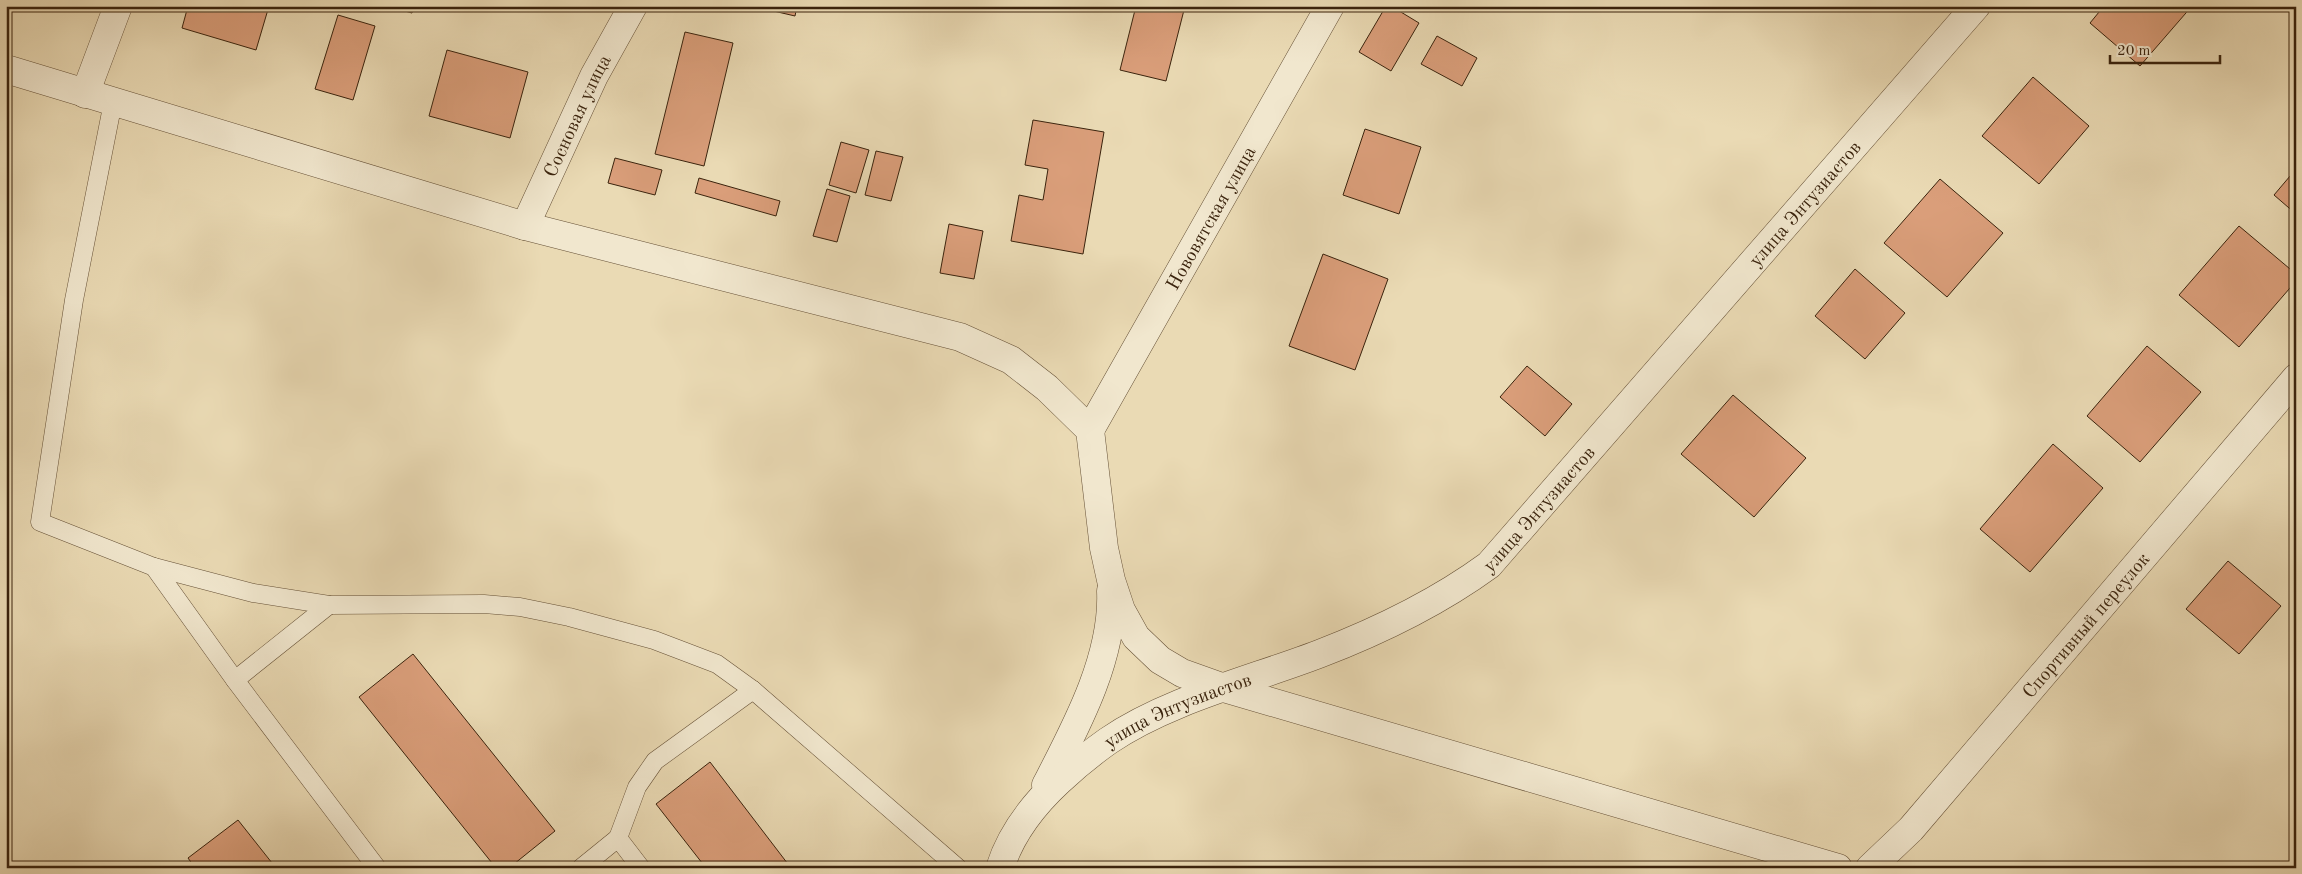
<svg xmlns="http://www.w3.org/2000/svg" width="2302" height="874" font-family="'Old Standard TT',serif">
<style>
.building{fill:#da9e7a;stroke:#3a230d}
.lines{fill:none;stroke-linecap:round;stroke-linejoin:round}
.service-casing{stroke:#665137;stroke-width:19}
.minor-casing{stroke:#665137;stroke-width:29}
.service{stroke:#f1e7ce;stroke-width:18}
.minor{stroke:#f1e7ce;stroke-width:28}
.labels{text-anchor:middle;stroke-width:4.5;stroke-linejoin:round;paint-order:stroke}
.street-label{font-size:19px;fill:#3a230d;stroke:#f1e7ce}
</style>
<rect width="100%" height="100%" fill="#eadab4"/>
<filter id="stains"><feTurbulence type="fractalNoise" baseFrequency=".004" numOctaves="4"/><feColorMatrix values="0 0 0 0 .2 0 0 0 0 .09 0 0 0 0 .02 0 0 0 .5 -.17"/></filter>
<radialGradient id="worn" r=".72"><stop offset=".6" stop-color="#630" stop-opacity="0"/><stop offset="1" stop-color="#630" stop-opacity=".3"/></radialGradient>
<g class="building">
<polygon points="188,6 269,6 256,50 182,28"/>
<polygon points="387,6 414,6 412,13"/>
<polygon points="752,6 797,6 795,16"/>
<polygon points="1136,6 1185,6 1166,81 1120,70"/>
<polygon points="1386,6 1391,6 1419,23 1391,71 1359,52"/>
<polygon points="2104,6 2192,6 2140,66 2090,23"/>
<polygon points="338,15 375,26 353,100 315,89"/>
<polygon points="685,32 733,43 704,166 655,154"/>
<polygon points="1437,36 1477,58 1462,86 1421,64"/>
<polygon points="447,50 528,72 510,138 429,116"/>
<polygon points="2033,77 2089,126 2039,184 1982,136"/>
<polygon points="1033,120 1104,132 1083,254 1011,241 1019,195 1043,200 1048,169 1025,165"/>
<polygon points="1365,129 1421,147 1399,214 1343,195"/>
<polygon points="841,142 869,150 856,193 829,185"/>
<polygon points="876,151 903,157 891,201 865,195"/>
<polygon points="615,158 662,170 655,195 608,183"/>
<polygon points="2296,169 2296,214 2274,195"/>
<polygon points="699,178 780,201 776,216 695,193"/>
<polygon points="1940,179 2003,233 1947,297 1884,243"/>
<polygon points="827,189 850,196 837,242 813,236"/>
<polygon points="949,224 983,231 974,279 940,273"/>
<polygon points="2239,226 2296,274 2296,281 2239,347 2179,295"/>
<polygon points="1323,254 1388,279 1355,370 1289,346"/>
<polygon points="1855,269 1905,313 1865,359 1815,316"/>
<polygon points="2147,346 2201,392 2140,462 2087,416"/>
<polygon points="1527,366 1572,404 1545,436 1500,397"/>
<polygon points="1733,395 1806,458 1754,517 1681,454"/>
<polygon points="2053,444 2103,488 2030,572 1980,529"/>
<polygon points="2228,561 2281,606 2239,654 2186,609"/>
<polygon points="413,654 555,831 509,868 496,868 359,697"/>
<polygon points="710,762 791,868 706,868 656,804"/>
<polygon points="238,820 276,868 195,868 188,858"/>
</g>
<g class="lines">
<g class="service-casing">
<g id="service">
<polyline points="113,102 74,300 40,522 154,567 235,680 377,868"/>
<polyline points="154,567 253,593 329,605 484,604 520,607 569,617 654,640 717,664 753,690 958,868"/>
<polyline points="235,680 329,605"/>
<polyline points="618,838 637,787 655,761 753,690"/>
<polyline points="581,868 618,838 641,868"/>
</g>
</g>
<g class="minor-casing">
<g id="minor">
<polyline points="6,69 525,226 960,337 1011,360 1047,388 1090,430 1104,548 1111,580 1121,610 1136,637 1160,660 1182,673 1224,688 1838,868"/>
<polyline points="85,94 118,6"/>
<path id="s1" d="M525,226L594,76L633,6"/>
<path id="s2" d="M1090,430L1330,6"/>
<path d="M1046,785C1076,727 1114,657 1111,591"/>
<path id="s3" d="M1000,868C1011,833 1032,806 1059,781C1074,767 1091,753 1108,741C1168,700 1251,680 1319,654C1379,631 1437,603 1489,565L1976,6"/>
<path id="s4" d="M1870,868L1911,829L2296,378"/>
</g>
</g>
<use href="#service" class="service"/>
<use href="#minor" class="minor"/>
</g>
<g class="labels">
<g class="street-label">
<text dy="7" stroke="none"><textPath href="#s1" startOffset="122">Сосновая улица</textPath></text>
<text dy="7" stroke="none"><textPath href="#s3" startOffset="1071">улица Энтузиастов</textPath></text>
<text dy="7" stroke="none"><textPath href="#s2" startOffset="244">Нововятская улица</textPath></text>
<text dy="7" stroke="none"><textPath href="#s3" startOffset="666">улица Энтузиастов</textPath></text>
<text dy="7" stroke="none"><textPath href="#s4" startOffset="325">Спортивный переулок</textPath></text>
<text dy="7" stroke="none"><textPath href="#s3" startOffset="246">улица Энтузиастов</textPath></text>
</g>
</g>
<rect width="2302" height="874" fill="none" stroke="#eadab4" stroke-width="25"/>
<rect x="8" y="8" width="2287" height="859" fill="none" stroke="#3a230d" stroke-width="2.5"/>
<rect x="12" y="12" width="2277" height="849" fill="none" stroke="#3a230d"/>
<path d="M2110 55v8h110v-8" fill="none" stroke="#3a230d" stroke-width="2.5"/>
<text x="2117" y="55" font-size="15" fill="#3a230d" stroke="#f1e7ce" stroke-width="4" paint-order="stroke">20 m</text>
<rect width="100%" height="100%" filter="url(#stains)"/>
<rect width="100%" height="100%" fill="url(#worn)"/>
</svg>
